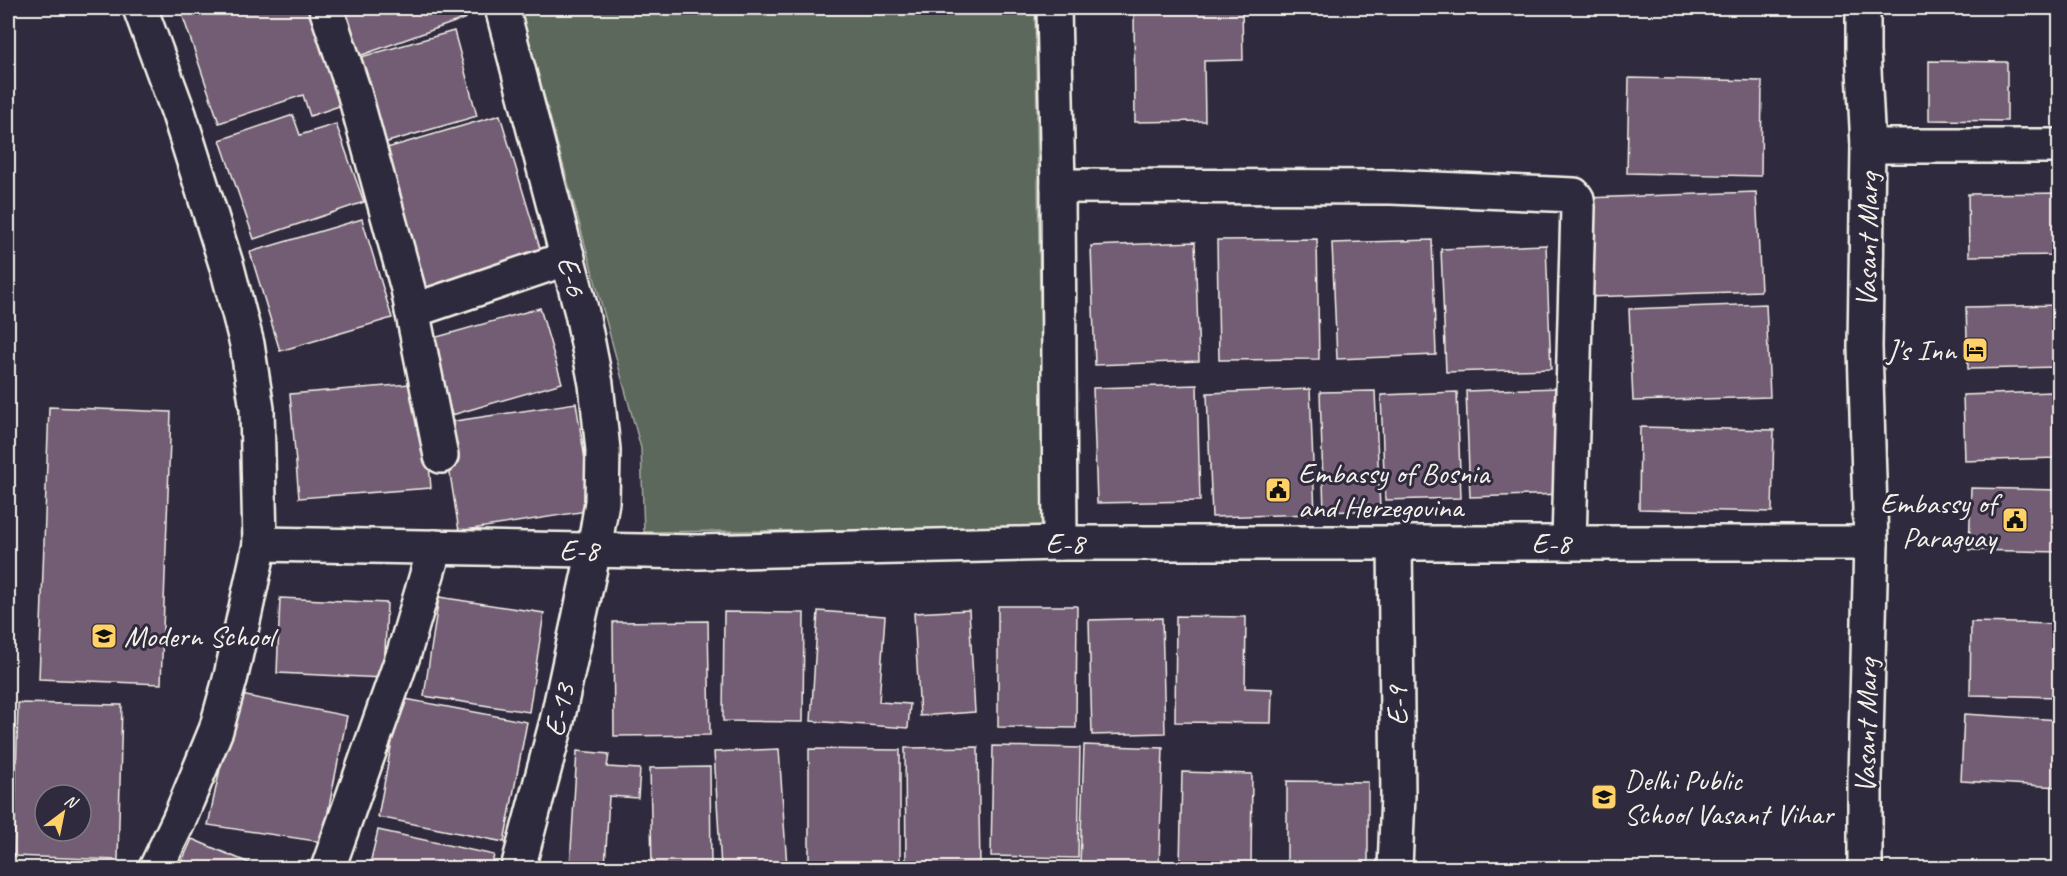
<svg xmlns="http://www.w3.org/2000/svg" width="2067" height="876" font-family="Caveat,sans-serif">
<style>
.green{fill:#5c675b;stroke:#a8aca2;stroke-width:1.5}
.building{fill:#725d74;stroke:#f4f1e8;stroke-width:1.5;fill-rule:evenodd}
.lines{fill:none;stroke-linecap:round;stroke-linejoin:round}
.minor-casing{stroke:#f4f1e8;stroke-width:38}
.minor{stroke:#2f2a3d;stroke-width:33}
.labels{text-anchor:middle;stroke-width:6;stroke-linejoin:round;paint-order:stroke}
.street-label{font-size:30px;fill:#f4f1e8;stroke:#2f2a3d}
.poi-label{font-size:30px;fill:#f4f1e8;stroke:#2f2a3d;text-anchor:start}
</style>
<rect width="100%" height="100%" fill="#2f2a3d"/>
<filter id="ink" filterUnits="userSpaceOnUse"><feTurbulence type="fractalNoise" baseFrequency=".0167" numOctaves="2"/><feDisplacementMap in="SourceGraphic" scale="12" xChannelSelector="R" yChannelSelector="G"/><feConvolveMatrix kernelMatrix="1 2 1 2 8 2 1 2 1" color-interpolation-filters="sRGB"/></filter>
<g filter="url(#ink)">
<polygon class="green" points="520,8 1035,8 1044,528 644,532 641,448"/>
<g class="building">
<polygon points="180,8 313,8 345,104 310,116 303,95 219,123"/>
<polygon points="342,8 462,8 466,18 359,56"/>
<polygon points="1134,8 1242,8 1243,60 1204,61 1205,121 1135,122"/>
<polygon points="454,31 477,116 384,143 361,57"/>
<polygon points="1929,61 2007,62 2007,121 1929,120"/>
<polygon points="1629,78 1762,81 1761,176 1627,173"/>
<polygon points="293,115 300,135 336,124 364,202 254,239 220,140"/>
<polygon points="500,115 542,255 422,290 380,150"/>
<polygon points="1756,192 1761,291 1589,297 1585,198"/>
<polygon points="2060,193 2060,255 1969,256 1968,194"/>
<polygon points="362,219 392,318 280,351 250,252"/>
<polygon points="1317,239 1319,359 1219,360 1217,240"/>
<polygon points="1432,240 1436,355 1337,359 1332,243"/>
<polygon points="1195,242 1199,361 1095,365 1091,246"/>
<polygon points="1546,245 1551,369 1446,372 1441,249"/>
<polygon points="1766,304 1770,397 1633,401 1629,309"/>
<polygon points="2060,305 2060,367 1968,369 1966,307"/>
<polygon points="540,308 562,383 452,415 430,339"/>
<polygon points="422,383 431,488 299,498 290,394"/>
<polygon points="1197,385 1200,501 1097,503 1093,388"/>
<polygon points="1560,388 1564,494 1470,497 1466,391"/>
<polygon points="1310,389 1315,514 1212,517 1207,393"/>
<polygon points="1375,391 1380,510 1324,512 1320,392"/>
<polygon points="1457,392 1461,498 1385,500 1381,395"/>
<polygon points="2052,392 2055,458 1965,461 1963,395"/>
<polygon points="576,403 593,510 459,531 442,423"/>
<polygon points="49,407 171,412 161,684 39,679"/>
<polygon points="1640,427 1774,430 1772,512 1639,509"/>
<polygon points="1971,488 2060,490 2060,552 1969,550"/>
<polygon points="439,597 544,613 529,712 424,696"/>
<polygon points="280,598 387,603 384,678 277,673"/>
<polygon points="998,606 1077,606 1076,728 998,727"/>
<polygon points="969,610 975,712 920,716 914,613"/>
<polygon points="818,611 885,616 879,702 910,704 908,728 811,721"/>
<polygon points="724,612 804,613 803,722 723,721"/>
<polygon points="1176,616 1246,617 1245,688 1272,689 1271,723 1175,722"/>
<polygon points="1162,618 1165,733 1092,735 1089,620"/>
<polygon points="708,621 710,735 614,736 613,622"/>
<polygon points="1971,622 2060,624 2060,697 1970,695"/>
<polygon points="236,694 347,716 322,842 208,825"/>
<polygon points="400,698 527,722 504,842 378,817"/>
<path d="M18,703L122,705L118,860L14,856ZM45,795H81V831H45Z"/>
<polygon points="1964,714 2060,720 2060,787 1961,781"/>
<polygon points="1084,745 1163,748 1159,867 1080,864"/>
<polygon points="993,746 1080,748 1078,858 991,856"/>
<polygon points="978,747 980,868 906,868 905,748"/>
<polygon points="779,749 787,867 721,868 714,752"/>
<polygon points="809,749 900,750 900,868 809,868"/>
<polygon points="577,751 609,754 607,767 640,769 638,798 609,796 605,868 570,866"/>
<polygon points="710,767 711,868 652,868 650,768"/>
<polygon points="1182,772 1252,774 1251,868 1180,866"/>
<polygon points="1287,781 1368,782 1368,868 1287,868"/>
<polygon points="378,830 494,855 491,868 369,868"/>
<polygon points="192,839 261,868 179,868"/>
</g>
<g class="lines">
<g class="minor-casing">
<g id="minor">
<polyline points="140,8 179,114 227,267 247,344 257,409 260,544 231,676 216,730 179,820 156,868"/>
<polyline points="326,8 354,92 408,289 441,456"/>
<polyline points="502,8 582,313 596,384 603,450 602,502 594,550 557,721 518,868"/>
<polyline points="1054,8 1058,186 1060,543"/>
<polyline points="1863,8 1863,51 1868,146 1865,347 1871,543 1865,779 1865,868"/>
<polyline points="1868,146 2060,146"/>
<polyline points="1058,186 1391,187 1574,195 1577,199 1578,207 1569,543"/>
<polyline points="412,311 568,258"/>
<polyline points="260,544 698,552 1060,543 1871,543"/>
<polyline points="1395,544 1398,795 1395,868"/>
<polyline points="328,868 404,653 435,547"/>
</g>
</g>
<use href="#minor" class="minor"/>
</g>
</g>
<defs>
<g id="hotel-square" transform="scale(1.35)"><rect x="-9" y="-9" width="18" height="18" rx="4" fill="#ffd166" stroke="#2f2a3d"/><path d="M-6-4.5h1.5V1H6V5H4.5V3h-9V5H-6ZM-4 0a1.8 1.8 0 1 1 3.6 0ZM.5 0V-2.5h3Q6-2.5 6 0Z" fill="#111"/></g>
<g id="civic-square" transform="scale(1.35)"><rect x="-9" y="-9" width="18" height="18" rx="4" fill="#ffd166" stroke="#2f2a3d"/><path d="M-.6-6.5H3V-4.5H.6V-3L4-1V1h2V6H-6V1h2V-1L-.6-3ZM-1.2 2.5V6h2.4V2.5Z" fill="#111"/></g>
<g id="school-square" transform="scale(1.35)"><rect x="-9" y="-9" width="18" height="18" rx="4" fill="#ffd166" stroke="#2f2a3d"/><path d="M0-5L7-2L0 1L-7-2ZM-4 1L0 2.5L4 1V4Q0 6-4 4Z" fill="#111"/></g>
</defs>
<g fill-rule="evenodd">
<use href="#hotel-square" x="1975" y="350"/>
<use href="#civic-square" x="1278" y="490"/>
<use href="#civic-square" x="2015" y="520"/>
<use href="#school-square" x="104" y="636"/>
<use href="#school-square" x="1604" y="797"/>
</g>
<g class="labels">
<g class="street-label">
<text transform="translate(1867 240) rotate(-89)" y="10">Vasant Marg</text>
<text transform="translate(572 276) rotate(75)" y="10">E-6</text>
<text x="1065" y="553">E-8</text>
<text x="1551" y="553">E-8</text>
<text transform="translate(579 550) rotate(1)" y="10">E-8</text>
<text transform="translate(1397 706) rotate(-91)" y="10">E-9</text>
<text transform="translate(559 710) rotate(-77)" y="10">E-13</text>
<text transform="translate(1866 726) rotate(-89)" y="10">Vasant Marg</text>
</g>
<g class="poi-label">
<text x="1956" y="360" text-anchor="end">J's Inn</text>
<text x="1298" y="483">Embassy of Bosnia<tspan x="1298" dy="34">and Herzegovina</tspan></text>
<text x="1996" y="513" text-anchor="end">Embassy of<tspan x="1996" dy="34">Paraguay</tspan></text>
<text x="124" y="646">Modern School</text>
<text x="1624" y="790">Delhi Public<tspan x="1624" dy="34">School Vasant Vihar</tspan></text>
</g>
</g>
<rect width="2067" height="876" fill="none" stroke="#2f2a3d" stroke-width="30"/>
<rect x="15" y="15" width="2037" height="846" fill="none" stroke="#f4f1e8" stroke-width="2" filter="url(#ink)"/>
<g transform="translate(63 813) rotate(32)"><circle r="28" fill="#2f2a3d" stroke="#7e7a81" stroke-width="1.5"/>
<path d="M0-4.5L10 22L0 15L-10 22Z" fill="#ffd166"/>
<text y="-9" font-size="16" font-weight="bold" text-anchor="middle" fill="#f4f1e8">N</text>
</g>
</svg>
